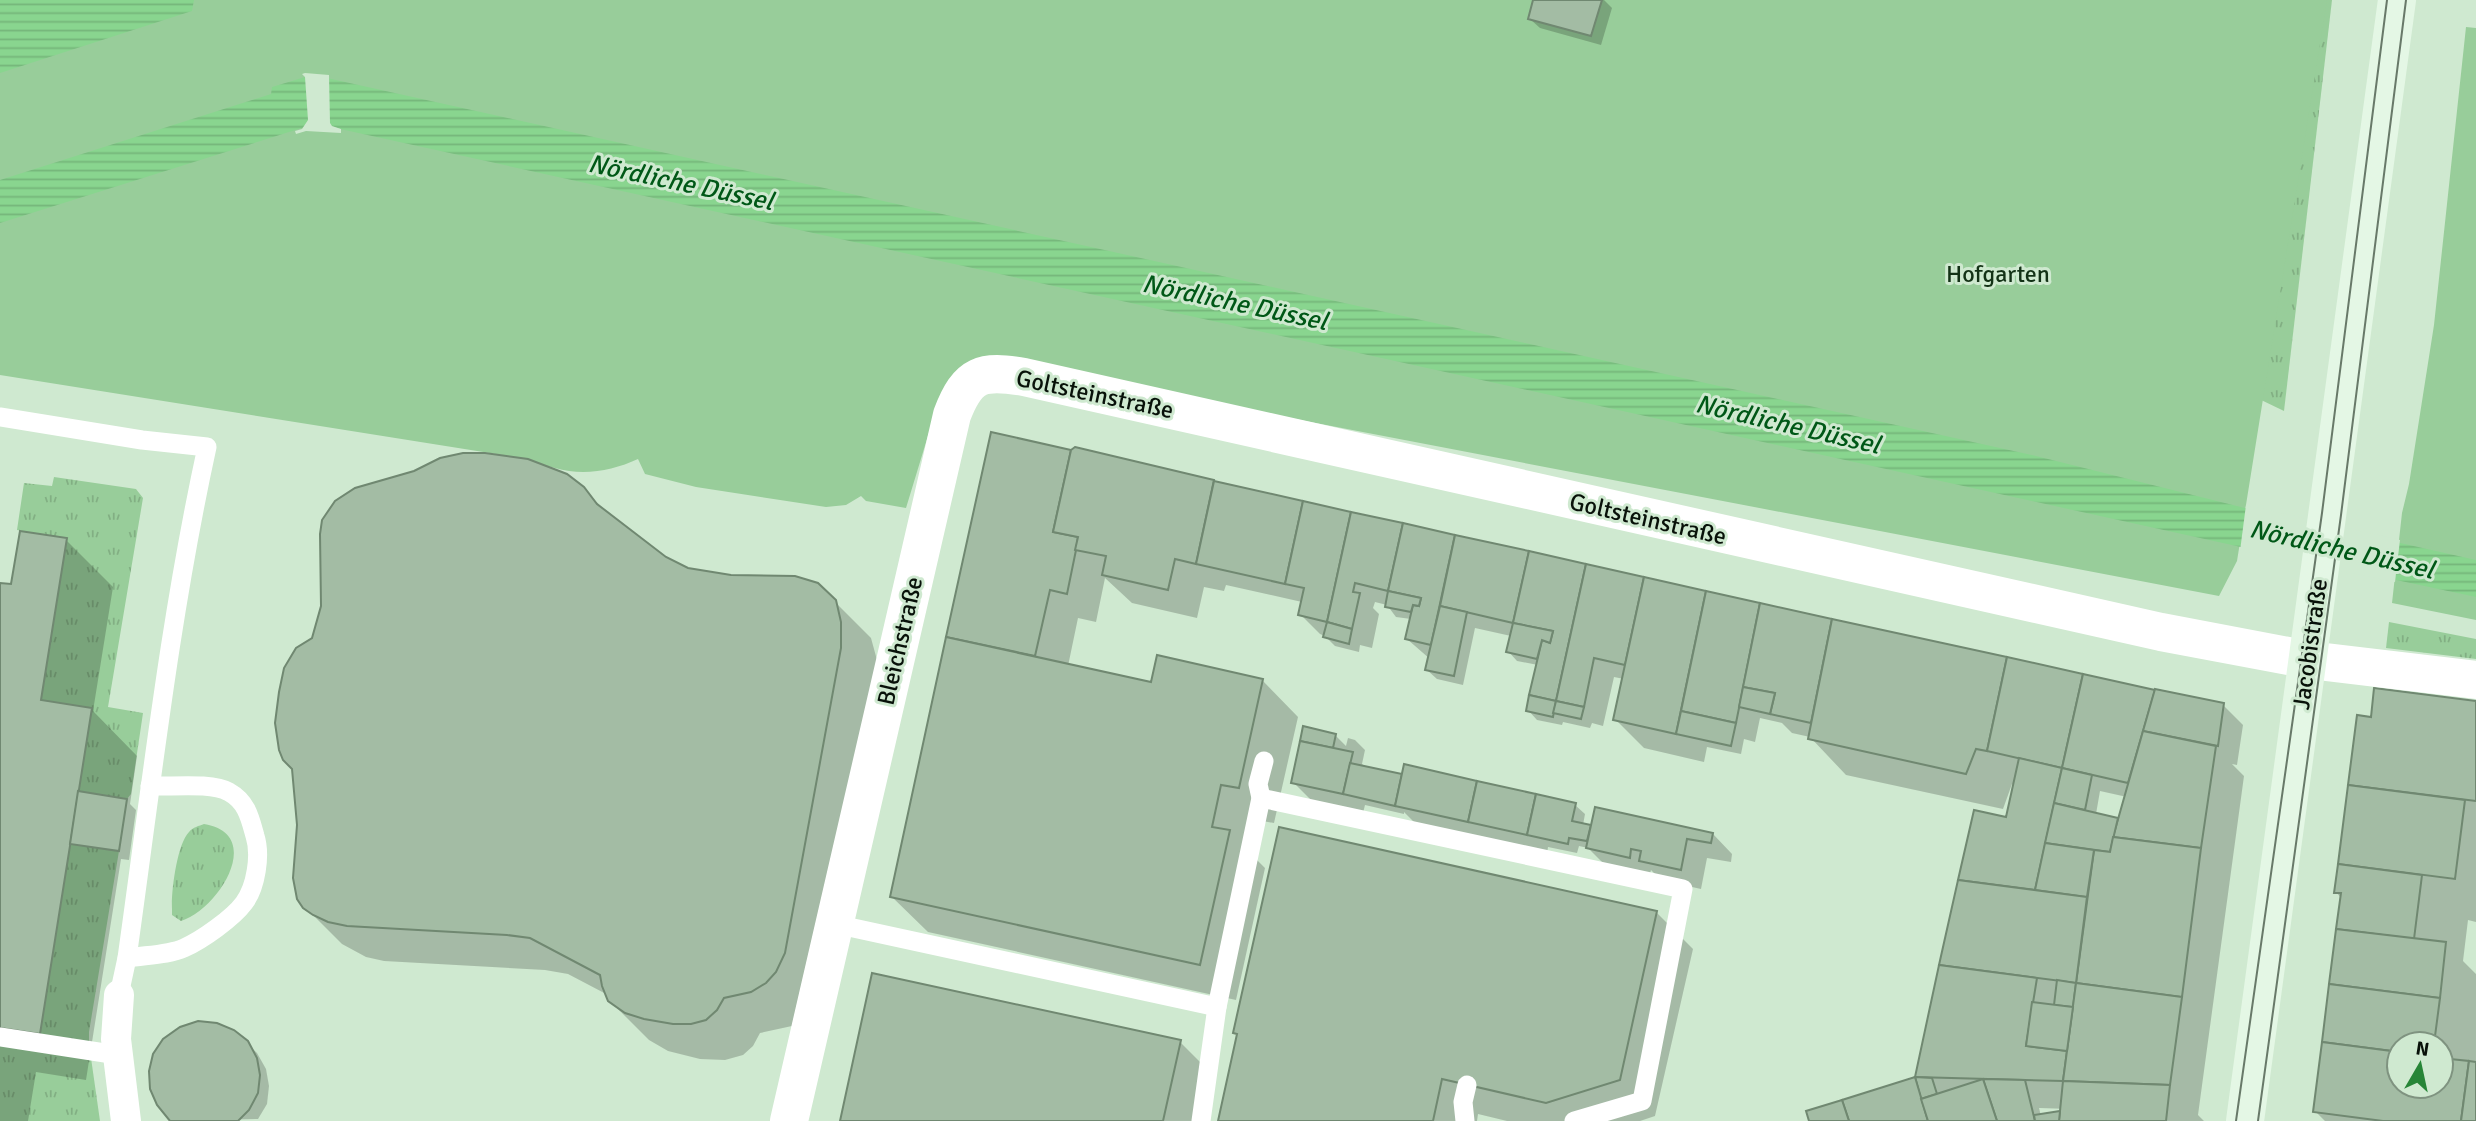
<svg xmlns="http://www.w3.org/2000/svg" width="2476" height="1121" font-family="Signika,sans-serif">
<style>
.grass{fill:url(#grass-tufts)}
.park{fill:#98cd9a}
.water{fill:url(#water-rules)}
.pier{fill:#cfe9d0}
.shadow{fill:#0003;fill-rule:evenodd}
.building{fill:#a3bca4;stroke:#708871;stroke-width:2}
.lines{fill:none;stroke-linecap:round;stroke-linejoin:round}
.service{stroke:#fff;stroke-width:19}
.pedestrian{stroke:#fff;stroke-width:30}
.minor{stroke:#fff;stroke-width:38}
.secondary{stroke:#e4f7e5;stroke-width:38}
.tram{stroke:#687969;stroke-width:2}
.labels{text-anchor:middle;stroke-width:6;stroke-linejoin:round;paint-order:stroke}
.park-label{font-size:24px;fill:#133216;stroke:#cfe9d0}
.street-label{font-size:24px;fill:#081109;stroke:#cfe9d0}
.water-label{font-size:26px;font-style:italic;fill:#005817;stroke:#cfe9d0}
</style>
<defs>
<pattern id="grass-tufts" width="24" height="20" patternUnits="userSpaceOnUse" patternTransform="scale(1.75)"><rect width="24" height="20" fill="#98cd9a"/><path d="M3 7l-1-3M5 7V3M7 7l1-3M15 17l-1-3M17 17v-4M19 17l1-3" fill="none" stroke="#82af83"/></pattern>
<pattern id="water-rules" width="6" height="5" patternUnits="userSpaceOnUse" patternTransform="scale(1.75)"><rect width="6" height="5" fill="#89d58f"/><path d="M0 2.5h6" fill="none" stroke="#75b67a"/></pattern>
</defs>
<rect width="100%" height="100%" fill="#cfe9d0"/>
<g class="grass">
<polygon points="2267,0 2332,0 2284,411 2257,398"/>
<polygon points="54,477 136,489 143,498 108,707 143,713 131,794 127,799 78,791 91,708 41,700 67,539 17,530 24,483 52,486"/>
<polygon points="2389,622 2476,639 2476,659 2386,648"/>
<path d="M204,824C266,834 218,910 181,921L172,915V909C171,892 177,844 189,832C193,827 199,826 204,824Z"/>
<polygon points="70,844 119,851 89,1032 89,1046 40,1034"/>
<polygon points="0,1043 91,1058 100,1121 0,1121"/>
</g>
<g class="park">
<path d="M0,0H2327L2237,561L2219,596L997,362L934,416L906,508L866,501L861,496L846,505L826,507L696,487L645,474L638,459C612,471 583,476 555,468C546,466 537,462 528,459L0,375Z"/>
<polygon points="2466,27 2476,28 2476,620 2392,603 2402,513 2409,484 2434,325"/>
</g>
<g class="water">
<polygon points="0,0 194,0 192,11 0,73"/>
<polygon points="305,77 327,78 2036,456 2245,508 2476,560 2476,597 2241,547 331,127 305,127 0,223 0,180 271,94 272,87"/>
</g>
<g class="pier">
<polygon points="305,73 329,75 330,123 332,126 341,129 341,133 306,131 296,134 295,131 302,129 308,120 305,77 302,74"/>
<polygon points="2246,505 2400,540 2395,582 2240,551"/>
</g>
<g class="shadow">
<polygon points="1534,0 1604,0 1612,8 1601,45 1540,28 1530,19"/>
<path d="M993,434L1213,481L1831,621L2223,705L2243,725L2237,765L2232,764L2244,776L2198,1115L2204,1121H1811L1916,1079L1975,812L2008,819L2015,785L2012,784L2003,809L1846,775L1810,737L1792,733L1782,723L1760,718L1755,742L1744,739L1741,754L1707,747L1704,762L1644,748L1615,719L1624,679L1614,677L1603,726L1592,723L1590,728L1563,722L1562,725L1537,720L1528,710L1538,665L1517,661L1508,651L1511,636L1475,628L1463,685L1437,679L1427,670L1430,659L1407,639L1411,619L1396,617L1387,605L1375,602L1373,608L1379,614L1372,648L1360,645L1359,652L1335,646L1325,636L1320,634L1300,614L1302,602L1226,585L1224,591L1204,587L1197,618L1132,603L1105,578L1096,622L1078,618L1068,666L1152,684L1262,680L1298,717L1274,823L1257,820L1250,853L1265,868L1236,1000L928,932L891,896ZM2100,791L2127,797L2120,822L2096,814ZM2039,1108L2069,1109V1111L2041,1116Z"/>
<polygon points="583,489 613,518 665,559 684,569 731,577 817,584 871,638 877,660 792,1026 760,1033 753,1046 743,1055 725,1060 700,1059 668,1051 649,1040 612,1003 608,995 568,974 545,970 384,961 366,957 342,944 305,907 294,769"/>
<polygon points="66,540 113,587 93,711 137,756 130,804 136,810 129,860 121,859 86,1080 36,1072 28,1121 0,1121 0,584 13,586"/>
<path d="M2476,703V922L2468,920L2463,961L2476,974V1121H2325L2315,1111L2342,899L2336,892L2358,717L2372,719ZM2399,1044H2441V1086H2399Z"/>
<polygon points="1335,735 1346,746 1348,738 1355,740 1365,750 1362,764 1366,768 1575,805 1585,814 1583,825 1592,829 1713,834 1732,854 1731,862 1707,858 1701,889 1661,880 1651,870 1649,877 1608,868 1588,848 1579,846 1577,853 1548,847 1547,854 1417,825 1404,812 1404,814 1365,805 1363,813 1313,802 1293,782"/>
<polygon points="1657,913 1693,949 1655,1116 1640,1121 1507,1121 1478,1114 1477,1121 1219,1121 1239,1036 1235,1032"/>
<polygon points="1180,1042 1216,1078 1207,1121 842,1121"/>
<polygon points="246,1043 257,1053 266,1069 269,1086 267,1104 258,1119 172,1121"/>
</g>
<g class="building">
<polygon points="1533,0 1602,0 1591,36 1528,19"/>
<polygon points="991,432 1071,450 1053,532 1078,537 1076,550 1067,594 1050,590 1035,656 946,637"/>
<polygon points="1075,447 1214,480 1196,564 1175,559 1168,590 1102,575 1106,556 1075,550 1078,537 1053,532 1071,450"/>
<polygon points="463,453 485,453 528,459 567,474 584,487 597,504 666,557 688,568 731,575 795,576 818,583 836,600 841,622 841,648 785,953 776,972 766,983 751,992 724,998 717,1010 706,1020 691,1024 673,1024 644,1019 625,1013 608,1001 602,986 600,975 530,938 507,935 347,926 328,922 313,915 303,908 297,899 293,878 297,825 292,769 283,760 279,750 275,723 279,692 284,668 296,648 312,638 321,606 320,534 322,520 335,501 355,488 414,471 440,458"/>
<polygon points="1214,481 1303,501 1285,584 1196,564"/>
<polygon points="1303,501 1351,512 1327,622 1298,615 1304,588 1285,584"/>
<polygon points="1351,512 1403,523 1388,591 1355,583 1353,592 1360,593 1352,629 1327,622"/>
<polygon points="1403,523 1455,535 1431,645 1405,639 1413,605 1419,606 1421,598 1388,591"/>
<polygon points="20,531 67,538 41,700 92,708 40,1034 0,1028 0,583 11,584"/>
<polygon points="1455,535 1529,551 1513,623 1440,606"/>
<polygon points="1529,551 1586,564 1556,701 1529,695 1542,640 1550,643 1553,631 1513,623"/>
<polygon points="1586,564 1644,577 1625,665 1594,658 1584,707 1556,701"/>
<polygon points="1644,577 1706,591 1676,734 1613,720"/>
<polygon points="1388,591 1421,598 1419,606 1413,605 1411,612 1385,607"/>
<polygon points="1706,591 1760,603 1736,723 1681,711"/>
<polygon points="1760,603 1832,619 1811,723 1770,714 1775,693 1743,687"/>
<polygon points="1440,606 1467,612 1454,676 1425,670"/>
<polygon points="1832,619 2007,657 1987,751 1976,749 1966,774 1808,739"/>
<polygon points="1327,622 1352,629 1349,644 1323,637"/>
<polygon points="1513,623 1553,631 1550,643 1542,640 1537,659 1506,652"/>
<polygon points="946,637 1151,682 1157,655 1263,679 1239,788 1221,785 1212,827 1230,830 1200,965 890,897"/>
<polygon points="2007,657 2083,674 2062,768 1987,751"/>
<polygon points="2083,674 2155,690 2128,783 2062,768"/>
<polygon points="1743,687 1775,693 1770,714 1739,707"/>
<polygon points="2374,688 2476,701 2476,801 2348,785 2357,715 2371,717"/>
<polygon points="2155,689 2224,703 2218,746 2143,731"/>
<polygon points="1529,695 1556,701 1553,717 1526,711"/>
<polygon points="1556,701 1584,707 1581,719 1553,713"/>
<polygon points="1681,711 1736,723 1731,746 1676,734"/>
<polygon points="1303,726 1336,734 1333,748 1300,741"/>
<polygon points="2143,731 2216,746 2201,848 2113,837"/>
<polygon points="1300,741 1353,752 1343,794 1291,783"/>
<polygon points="2019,758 2062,768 2035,890 1958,880 1974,810 2006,817"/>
<polygon points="1350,763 1402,774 1395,806 1343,794"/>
<polygon points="1404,764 1477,781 1468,822 1395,806"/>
<polygon points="2062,768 2092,775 2085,810 2054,803"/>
<polygon points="1477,781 1536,794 1527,835 1468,822"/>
<polygon points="2348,785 2465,800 2455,879 2338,864"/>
<polygon points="78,791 127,799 119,851 70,844"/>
<polygon points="1536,794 1576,803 1572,821 1591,825 1587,841 1569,838 1568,844 1527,835"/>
<polygon points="2054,803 2118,818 2110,852 2045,843"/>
<polygon points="1595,807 1713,833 1711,843 1687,839 1681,870 1639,861 1641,851 1631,849 1630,858 1586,848"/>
<polygon points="1279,827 1657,911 1620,1080 1546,1103 1442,1079 1433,1121 1218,1121 1237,1034 1233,1033"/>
<polygon points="2113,837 2201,848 2182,997 2076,983 2094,850 2110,852"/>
<polygon points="2045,843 2094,850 2087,897 2035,890"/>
<polygon points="2338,864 2422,875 2414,939 2336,929 2341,893 2334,893"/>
<polygon points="1958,880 2087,897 2076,983 1939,965"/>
<polygon points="2336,929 2446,942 2440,998 2329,984"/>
<polygon points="1939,965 2037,978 2026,1046 2067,1051 2063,1081 1915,1077"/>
<polygon points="872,973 1181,1040 1163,1121 840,1121"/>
<polygon points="2057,980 2076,983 2073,1007 2054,1005"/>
<polygon points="2076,983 2182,997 2170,1085 2063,1081"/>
<polygon points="2329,984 2440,998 2434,1044 2399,1044 2399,1052 2322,1042"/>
<polygon points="2032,1002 2073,1007 2067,1051 2026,1046"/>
<polygon points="198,1021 217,1023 234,1030 248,1041 257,1058 260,1075 258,1093 249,1110 238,1121 170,1121 157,1105 150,1089 149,1071 153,1054 163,1039 180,1027"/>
<polygon points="2322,1042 2399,1052 2399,1086 2441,1086 2441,1058 2469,1061 2461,1121 2383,1121 2313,1112"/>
<polygon points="2469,1061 2476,1062 2476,1121 2461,1121"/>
<polygon points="1915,1077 1932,1078 1937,1094 1921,1099"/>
<polygon points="1915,1077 1928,1121 1849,1121 1842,1100"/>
<polygon points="1983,1079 2025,1080 2035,1121 1997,1121"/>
<polygon points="1983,1079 1997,1121 1928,1121 1921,1099"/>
<polygon points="2063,1081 2170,1085 2166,1121 2059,1121"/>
<polygon points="1842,1100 1849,1121 1809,1121 1806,1111"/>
<polygon points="2060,1111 2059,1121 2035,1121 2034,1115"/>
</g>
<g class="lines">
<g class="service">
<path d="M0,417L142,440L207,447C170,616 151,787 127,958L119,995"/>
<polyline points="1261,798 1683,889 1642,1101 1574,1121"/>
<polyline points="835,924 1217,1007"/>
<path d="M127,958C144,955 169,955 184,948C202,940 233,918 244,903C256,887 261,855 255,836C250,818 247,802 229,792C212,782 171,787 150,786"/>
<polyline points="0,1037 118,1055"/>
<polyline points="1201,1121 1217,1007 1261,798 1258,784 1264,761"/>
<polyline points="1465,1121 1463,1102 1467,1085"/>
</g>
<polyline class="pedestrian" points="119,995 116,1039 126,1121"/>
<path class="minor" d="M789,1121L952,415C968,373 982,370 1024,377L2161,632L2309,660L2476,680"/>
<polyline class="secondary" points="2245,1121 2397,0"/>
<g class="tram">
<polyline points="2236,1121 2322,513 2387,0"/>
<polyline points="2258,1121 2341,515 2406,0"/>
</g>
</g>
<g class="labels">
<g class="park-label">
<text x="1998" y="282">Hofgarten</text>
</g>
<g class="street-label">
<text transform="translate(1095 394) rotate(12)" y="8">Goltsteinstraße</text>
<text transform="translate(1648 519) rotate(13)" y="8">Goltsteinstraße</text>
<text transform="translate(900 641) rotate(-77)" y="8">Bleichstraße</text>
<text transform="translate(2310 644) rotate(-82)" y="8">Jacobistraße</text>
</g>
<g class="water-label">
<text transform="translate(681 182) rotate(12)" y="9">Nördliche Düssel</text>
<text transform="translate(1235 302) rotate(12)" y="9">Nördliche Düssel</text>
<text transform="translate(1788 424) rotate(13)" y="9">Nördliche Düssel</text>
<text transform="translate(2342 549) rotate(13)" y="9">Nördliche Düssel</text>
</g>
</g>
<g transform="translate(2420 1065) rotate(9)"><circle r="33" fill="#cfe9d0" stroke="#7f9380" stroke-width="2"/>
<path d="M0-5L12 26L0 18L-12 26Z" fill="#278537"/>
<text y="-10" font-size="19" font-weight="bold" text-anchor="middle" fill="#081109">N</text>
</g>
</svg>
